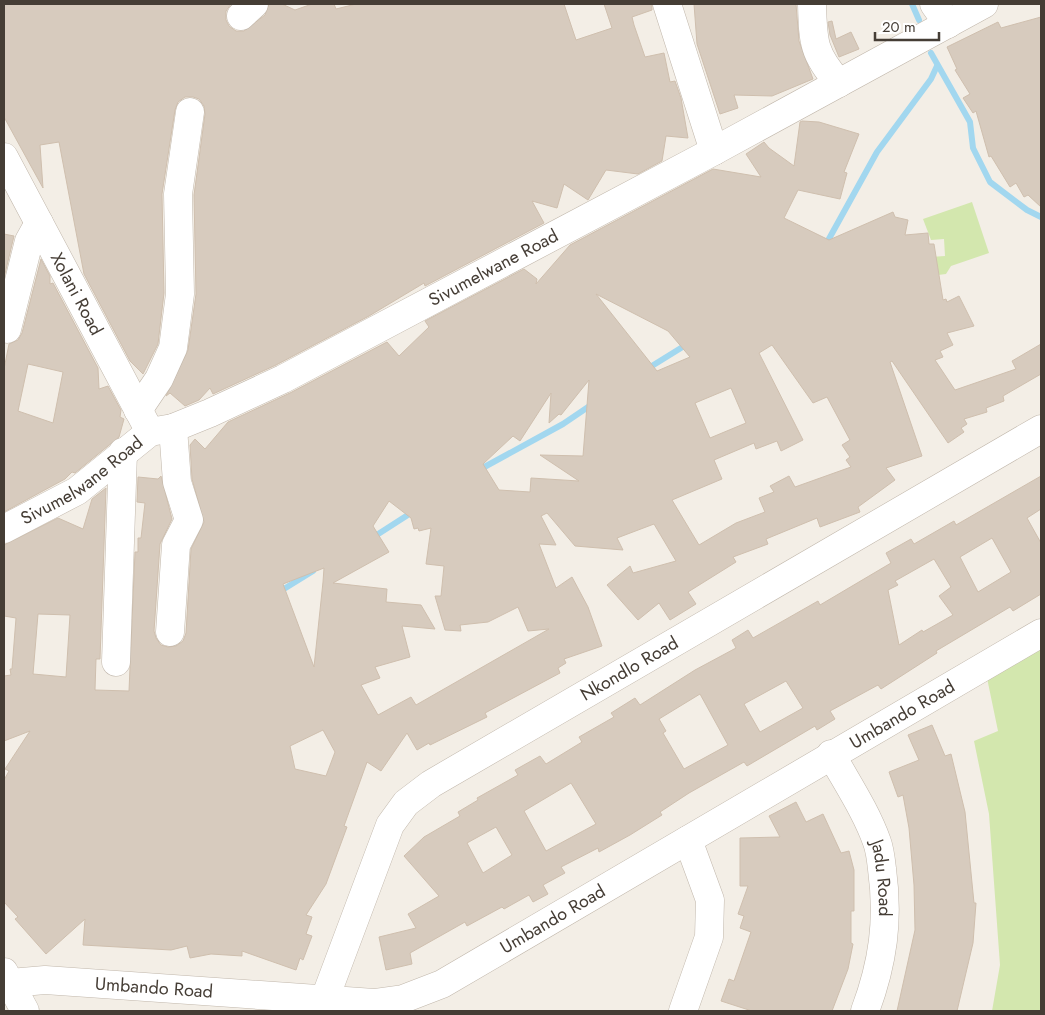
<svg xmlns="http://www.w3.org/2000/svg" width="1045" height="1015" font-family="Jost,sans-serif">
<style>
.green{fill:#d3e7ae}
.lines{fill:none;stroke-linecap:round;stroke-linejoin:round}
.stream{stroke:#a2d7ef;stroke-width:6}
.building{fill:#d7cbbe;stroke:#cfbfae;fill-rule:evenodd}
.minor-casing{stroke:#c1b7ab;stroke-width:29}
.minor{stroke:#fff;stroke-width:28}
.labels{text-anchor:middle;stroke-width:5;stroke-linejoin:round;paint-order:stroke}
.street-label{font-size:18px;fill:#453d35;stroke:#fff}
</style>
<rect width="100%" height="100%" fill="#f3eee6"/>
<g class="green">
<polygon points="972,202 989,253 951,266 946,274 938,275 930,257 945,256 944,239 931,240 923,219"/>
<polygon points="1041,647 1041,1011 992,1011 1000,965 989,814 974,741 998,731 987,678"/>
</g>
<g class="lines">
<g class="stream">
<polyline points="912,4 919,20"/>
<polyline points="931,53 970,122 973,148 990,182 1027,210 1041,217"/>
<polyline points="825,246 877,152 931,79 937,66"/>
<polyline points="647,369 689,343"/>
<polyline points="477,471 563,424 594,403"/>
<polyline points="372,538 414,511"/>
<polyline points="279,592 313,571"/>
</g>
</g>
<g class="building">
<polygon points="4,4 231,4 226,11 226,20 229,26 236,31 244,31 265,15 269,4 282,4 295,10 312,4 334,4 336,9 356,4 564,4 576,40 612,28 604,4 652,4 652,10 632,17 634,25 645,57 664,53 670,82 675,81 681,98 688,138 666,136 662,161 638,174 606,170 588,200 564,184 557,208 532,201 544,223 425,286 424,283 369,316 276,365 213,394 210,388 199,400 185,406 170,393 166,396 188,350 196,294 194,195 205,114 204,106 199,99 193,97 185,97 178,102 175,110 162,194 164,293 158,344 143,374 130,361 84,274 59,142 40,145 43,188 4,117"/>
<polygon points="694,4 796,4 799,41 813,79 772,96 734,95 738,108 720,114 697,44"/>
<polygon points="1041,17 1041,207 1028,195 1024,197 1016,183 1010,187 991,156 989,157 976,111 973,113 963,98 970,94 955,70 957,69 947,47 998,22 1001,28"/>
<polygon points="832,21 836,39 851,32 859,49 839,57 830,35 828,22"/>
<path d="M802,121L819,122L859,134L844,172L847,173L840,199L798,190L784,218L829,240L893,212L895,217L908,220L905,235L928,233L929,244H934L943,300L946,299L947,302L959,296L974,326L947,333L953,345L940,351L943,357L935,360L955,390L1016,369L1012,361L1041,344V374L1003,396L1004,401L986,408L987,412L964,419L967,424L961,428L964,432L948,443L892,361L890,362L922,456L886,468L895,480L858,507L860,512L820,527L817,518L766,539L768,544L733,557L736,562L688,592L696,604L670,620L659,603L638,620L607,585L630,566L633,573L676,561L654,524L617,538L623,550L575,546L547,513L541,516L556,545L539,544L556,588L572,577L588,607L602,646L564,659L566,663L558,668L560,673L485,713L487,717L430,745L429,743L417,750L407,733L381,771L367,762L344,826L347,827L326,884L306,915L312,917L306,934L312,936L303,960L300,958L296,970L242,951V956L211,954L190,958L187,946L171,950L83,945L85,919L46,954L15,919L18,917L4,902V780L9,771L5,769L30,731L4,741V676L11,675L10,669H12L16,618L4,616V545L58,518L83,529L92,499L106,488L100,659H96L95,690L129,691L135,552H138V538H141L145,503L137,502L138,477L158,479L161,476L172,519L160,544L154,631L156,638L161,645L168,647L176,646L183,641L186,633L191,549L204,522L192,479L190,445L195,439L205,449L228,422L290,393L387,342L399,356L429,327L425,321L524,269L537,279L536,284L570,245L713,169L761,177L746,154L764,142L769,148L794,166L800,122ZM596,294L668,331L690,357L657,371ZM772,345L813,403L827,397L850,440L842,445L850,457L846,460L851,467L795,487L789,476L770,486L774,492L759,498L765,512L736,523L699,545L672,500L722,479L714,460L754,443L756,449L777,441L781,451L803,440L759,353ZM589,380L583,456L540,455L579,481L531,478L530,492L499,490L483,464L513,436L520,441L551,393L549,423L559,414L561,415ZM731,388L746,423L710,438L695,403ZM389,501L411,518L414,529L418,528L419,531L431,528L426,564L444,566L441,596H435L445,630L461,631L460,625L488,622L518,607L528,631L549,629L416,705L411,697L378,715L361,685L380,678L375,667L410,657L402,626L435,629L421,605L386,602L387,589L333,583L389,552L373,526ZM324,568L323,582L314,667L283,584ZM38,614L70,615L66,677L33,674ZM323,730L335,752L326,776L295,769L290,746Z"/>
<polygon points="4,234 14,236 4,278"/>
<path d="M41,259L50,276V284L53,283L98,368L99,389L108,386L121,410L120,417L124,419L119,437L75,473L72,472L65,479L4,512V369L9,344L18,340L22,333ZM28,364L63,372L53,423L18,411Z"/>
<path d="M1041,476V509L1027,518L1041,543V594L1013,611L1010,607L936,651L937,653L881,689L878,685L830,711L835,719L817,730L815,726L747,766L744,762L689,793L660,812L662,815L630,835L599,852L598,848L561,867L565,873L543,885L548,894L533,902L529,895L504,909L502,907L467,926L465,922L410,953L412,964L386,970L379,937L416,928L408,914L439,896L404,856L424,837L460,816L458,812L478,800L477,798L518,775L515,770L540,756L546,764L582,742L579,737L614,717L611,713L635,698L640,705L695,670L736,648L732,640L748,630L753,638L818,601L820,605L891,563L886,553L911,539L914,544L954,521L956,525ZM992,538L1011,572L978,592L960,557ZM934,559L951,587L939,596L953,615L923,632L922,630L899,645L888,590L898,585L895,581ZM786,681L803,708L760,732L744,704ZM700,694L728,745L684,769L663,733L666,731L659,719ZM571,783L596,824L546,851L524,811ZM496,827L512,855L483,873L467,843Z"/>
<polygon points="932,725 945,756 951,754 965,812 974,903 976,903 973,943 957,1011 897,1011 915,930 914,885 909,828 903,795 898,797 889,772 919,760 908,735"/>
<polygon points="796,802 806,822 823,814 841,853 849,851 854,870 854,911 851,911 851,943 853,944 848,969 832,1011 752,1011 721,1001 729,979 734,981 751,932 740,928 744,916 738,914 748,886 740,886 740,838 780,837 769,816"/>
</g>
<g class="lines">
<g class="minor-casing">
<g id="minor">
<polyline points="667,4 714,151"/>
<path d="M812,4C813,41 813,54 839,83"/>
<polyline points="934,4 948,24"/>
<polyline points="241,16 254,4"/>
<path id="s1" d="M4,157L150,432"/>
<polyline points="7,329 29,241 39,223"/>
<polyline points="138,410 159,379 173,348 180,294 178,194 190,112"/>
<path id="s2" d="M4,529L77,491L150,432L173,428L210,413L283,379L714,151L984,4"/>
<polyline points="170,632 176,545 189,520 177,482 173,428"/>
<polyline points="116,662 123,452"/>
<path id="s3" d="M831,754C847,783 866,811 877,842C880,850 881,860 882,869C889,920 883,963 865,1011"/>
<polyline points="4,972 25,1011"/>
<path id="s4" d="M4,986L10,983L45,980L374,1003L403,999L442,984L1041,633"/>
<path id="s5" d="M324,1001L390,825L406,803L431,784L1041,429"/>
<polyline points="683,1011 709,937 710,900 688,840"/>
</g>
</g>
<use href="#minor" class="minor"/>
</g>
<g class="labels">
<g class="street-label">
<text dy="6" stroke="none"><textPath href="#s2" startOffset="558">Sivumelwane Road</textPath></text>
<text dy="6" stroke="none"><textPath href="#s1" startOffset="155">Xolani Road</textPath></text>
<text dy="6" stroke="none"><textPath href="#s2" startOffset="92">Sivumelwane Road</textPath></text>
<text dy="6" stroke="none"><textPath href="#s5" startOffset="476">Nkondlo Road</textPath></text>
<text dy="6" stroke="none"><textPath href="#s4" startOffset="976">Umbando Road</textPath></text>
<text dy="6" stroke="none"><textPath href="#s3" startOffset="136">Jadu Road</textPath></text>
<text dy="6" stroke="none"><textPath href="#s4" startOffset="571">Umbando Road</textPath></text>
<text dy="6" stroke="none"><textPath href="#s4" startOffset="151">Umbando Road</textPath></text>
</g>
</g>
<rect width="1045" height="1015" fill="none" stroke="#453d35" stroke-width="10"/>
<path d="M875 32v8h64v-8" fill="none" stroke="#453d35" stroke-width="2.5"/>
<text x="882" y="32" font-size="15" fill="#453d35" stroke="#ffffff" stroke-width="4" paint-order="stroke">20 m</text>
</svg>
